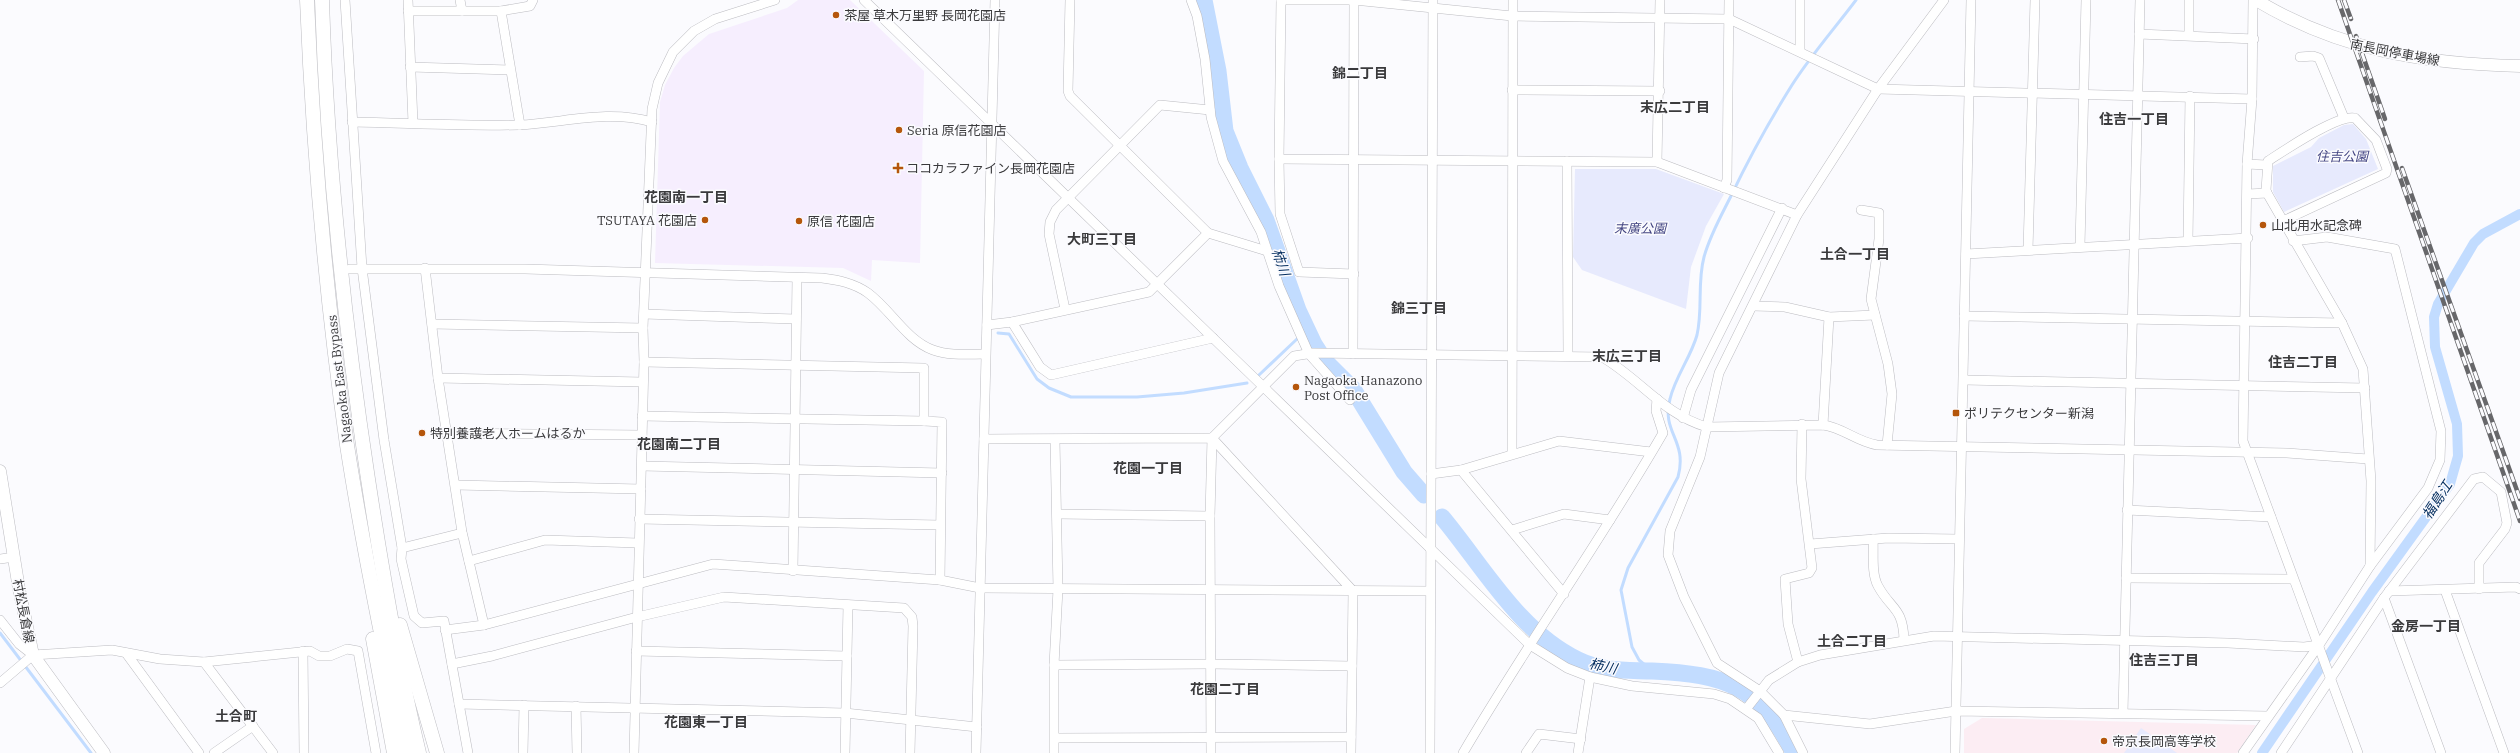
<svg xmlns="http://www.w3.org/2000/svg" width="2520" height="753" font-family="'IBM Plex Serif','Noto Sans JP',serif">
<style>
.commercial{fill:#f6eefe}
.education{fill:#fcedf3}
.green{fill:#e7eafd}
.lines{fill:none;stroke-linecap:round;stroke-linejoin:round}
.stream{stroke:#c2dcff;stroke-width:3}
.canal{stroke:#c2dcff;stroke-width:10}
.river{stroke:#c2dcff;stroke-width:17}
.minor-casing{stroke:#bcbcc1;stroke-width:10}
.major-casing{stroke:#bcbcc1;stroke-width:13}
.highway-casing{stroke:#bcbcc1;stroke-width:15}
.minor{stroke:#fff;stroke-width:9}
.major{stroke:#fff;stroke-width:12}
.highway{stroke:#fff;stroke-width:14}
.rail-casing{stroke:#67676a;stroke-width:4.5}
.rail{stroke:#fbfbfe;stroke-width:3;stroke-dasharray:9;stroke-linecap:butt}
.poi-dot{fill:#b5560b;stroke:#fbfbfe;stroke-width:1.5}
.labels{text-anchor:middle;stroke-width:3;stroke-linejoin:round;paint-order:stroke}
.poi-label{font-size:13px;fill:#3a3a3c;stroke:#fbfbfe;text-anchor:start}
.street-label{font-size:13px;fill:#3a3a3c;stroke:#fbfbfe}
.park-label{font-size:13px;font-style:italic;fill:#444683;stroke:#fbfbfe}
.neighbourhood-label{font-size:14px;font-weight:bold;fill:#3a3a3c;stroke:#fbfbfe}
.water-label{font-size:14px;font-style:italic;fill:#022c5e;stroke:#fbfbfe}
</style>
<rect width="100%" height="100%" fill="#fbfbfe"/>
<polygon class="commercial" points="798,0 850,0 924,71 920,263 872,260 871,281 843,268 655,263 660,102 665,85 674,68 683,56 709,34 787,8"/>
<polygon class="education" points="1982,718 2256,725 2237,753 1964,753 1964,729"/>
<g class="green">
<polygon points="2353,124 2366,139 2378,169 2284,212 2273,192 2273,166 2311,147 2319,138 2344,125"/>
<polygon points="1575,169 1656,169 1724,194 1706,226 1691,267 1686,309 1582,270 1573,257"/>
<polygon points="2141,728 2177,753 2124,753"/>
</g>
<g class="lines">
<g class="stream">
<polyline points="998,333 1009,334 1037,379 1049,388 1071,397 1137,397 1184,393 1247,383"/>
<polyline points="1305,334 1308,332"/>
<polyline points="1259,375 1297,339"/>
<polyline points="0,633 91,753"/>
<path d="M1652,671L1639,660L1632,647L1621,590L1628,568L1678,477C1688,440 1661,433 1670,399C1675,377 1691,357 1697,335C1703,309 1697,283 1704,257C1710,235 1721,216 1731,196C1749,158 1770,120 1792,85C1811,55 1835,28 1856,0"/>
</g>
<polyline class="canal" points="2262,753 2372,592 2450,484 2458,456 2457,424 2435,347 2434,317 2438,304 2474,243 2483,234 2520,214"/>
<g class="river">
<polyline points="1204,0 1218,71 1225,131 1240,168 1266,220 1298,310 1314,344 1325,361 1353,389 1404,472 1424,495"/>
<path d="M1442,517C1483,566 1518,631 1578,660C1602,672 1627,670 1652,671C1725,674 1760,686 1794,753"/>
</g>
<g class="minor-casing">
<g id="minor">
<polyline points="345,0 362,268 384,440 402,548 401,559 414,616 422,623 444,621 468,753"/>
<polyline points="408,0 413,123"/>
<polyline points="460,0 462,11"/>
<polyline points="864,0 1530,645 1567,668 1590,677 1632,686 1714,694 1730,699 1758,718 1779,753"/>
<polyline points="1070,0 1068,91 1070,96 1208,233 1267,251"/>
<polyline points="1191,0 1197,16 1205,59 1211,117 1223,161 1261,232 1279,286 1309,354 1350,400"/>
<polyline points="1281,0 1354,0 1512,16 1729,19 1878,89 2252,99"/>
<polyline points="1281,0 1279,159 1657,162 1797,215"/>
<polyline points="1800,0 1800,51"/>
<polyline points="1944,0 1878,89 1797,215 1719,373 1700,457 1670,531 1668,555 1684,597 1717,663 1760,691 1784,715 1870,724 1956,711 2268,716"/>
<polyline points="2189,0 2189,35"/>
<polyline points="2253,0 2252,99 2247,164 2243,441 2358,753"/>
<polyline points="408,11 501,11 530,6 533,0"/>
<polyline points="501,11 520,125"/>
<polyline points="2139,34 2254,39"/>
<polyline points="2300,57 2313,56 2319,58 2344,118"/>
<polyline points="410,67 510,70"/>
<polyline points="1512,90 1660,91"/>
<path d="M352,122C408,123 464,126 519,125C564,123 607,109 652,122"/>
<polyline points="1279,159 1280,214 1299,272 1354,274"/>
<polyline points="1567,161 1568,355"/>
<polyline points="1657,162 1660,0"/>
<polyline points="2247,164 2266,165"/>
<polyline points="1724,188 1727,180 1729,0"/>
<polyline points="2248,194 2267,193"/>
<polyline points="1861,210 1879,213 1879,239 1871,299 1888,364 1892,394 1887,445"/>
<path d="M2283,221L2386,173L2387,169L2376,140L2355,118C2338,114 2285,150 2268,161L2266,190L2267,193L2342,323L2363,369L2371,481L2370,566"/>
<polyline points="2188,241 2190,96"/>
<polyline points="2080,246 2086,0"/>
<polyline points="2028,250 2035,0"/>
<polyline points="1966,254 2248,238"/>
<polyline points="425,268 438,378 462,532 484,625"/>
<path d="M350,269H525L822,278C838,280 854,283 868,293C891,310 906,340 933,350C949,356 969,354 985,354"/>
<polyline points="1753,306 1785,307 1829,317 1875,315"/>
<polyline points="1065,309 1049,234 1050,222 1056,210 1160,105 1210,110"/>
<polyline points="644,314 796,319"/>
<polyline points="1964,316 2342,323"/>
<polyline points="1012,322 1040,367 1051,375 1213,338"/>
<polyline points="432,324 643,328"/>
<polyline points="987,325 1012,322 1149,292 1208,233"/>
<polyline points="1353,354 1354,0"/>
<polyline points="644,362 924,368 924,421 942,422 940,580"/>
<polyline points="438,378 643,382"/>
<polyline points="1964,380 2365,388"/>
<polyline points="642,416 924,421"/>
<polyline points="1683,418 1691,390 1782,208"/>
<polyline points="1823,425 1829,317"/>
<polyline points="447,433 642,435"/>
<polyline points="984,439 1212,438 1353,591 1351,753"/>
<polyline points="1512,454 1513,0"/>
<polyline points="642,466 942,473"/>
<polyline points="1461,470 1564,594"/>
<polyline points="1431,474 1461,470 1559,441 1651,452"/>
<polyline points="456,485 641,489"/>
<polyline points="2127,510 2271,517"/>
<polyline points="1058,514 1210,516"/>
<polyline points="639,519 940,525"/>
<polyline points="1512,530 1564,514 1610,520"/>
<path d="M1873,539C1874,553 1871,573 1878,586C1891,610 1903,607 1904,640"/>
<polyline points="1810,544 1888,538 1959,539"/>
<polyline points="402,548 462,533"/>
<polyline points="0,559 14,557"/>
<polyline points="469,561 545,540 638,543"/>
<polyline points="793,571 797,278"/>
<polyline points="2126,578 2293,579"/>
<polyline points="2445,590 2504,753"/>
<polyline points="2389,591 2516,587 2520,589"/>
<polyline points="2384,598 2441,753"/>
<polyline points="0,620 19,644 33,655 112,650 160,659 204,662 310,651 319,656 330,656 347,649 358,651 376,753"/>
<polyline points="445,630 484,625 713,564 940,580 980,588 1430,591"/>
<polyline points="303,651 304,753"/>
<polyline points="636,651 847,656"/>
<polyline points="126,653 199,753"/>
<polyline points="204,662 273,753"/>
<polyline points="1798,662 1788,624 1785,579 1809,573 1812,568 1801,479 1802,424"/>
<polyline points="452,664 492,656 637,617 724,597 904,608 912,617 913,626 910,753"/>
<polyline points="1054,665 1210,664 1352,666"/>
<polyline points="0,683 33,655"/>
<polyline points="459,704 845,713 977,727"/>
<polyline points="576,706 577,753"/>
<polyline points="1747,708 1769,680 1798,662 1820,655 1934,636 2228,643 2304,647 2319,645"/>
<polyline points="2123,713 2140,0"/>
<polyline points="1784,715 1803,753"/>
<polyline points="1055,738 1351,737"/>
<polyline points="214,753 253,726"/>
<polyline points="523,753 524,705"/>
<polyline points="634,753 644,362 643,328 652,109 658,83 673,52 694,31 715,19 775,0"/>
<polyline points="845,753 848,605"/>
<polyline points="976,753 995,0"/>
<polyline points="1054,753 1054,665 1058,589 1055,440"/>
<path d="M1211,753L1210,516L1212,438L1294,356L1313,353L1602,357C1639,378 1664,415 1707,427L1823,425C1842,427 1857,442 1877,445L2287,453L2368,459"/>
<polyline points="1430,753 1433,0"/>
<path d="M1463,753C1527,644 1600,542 1663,433L1656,411L1657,399"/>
<polyline points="1526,753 1539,734 1581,739"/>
<polyline points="1578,753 1590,677"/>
<polyline points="1955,753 1971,0"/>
<polyline points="2243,753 2319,645 2370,566 2428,488 2440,460 2441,431 2395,249 2327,237 2293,241"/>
<polyline points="2281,753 2384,598 2474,479 2483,477 2501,492 2507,523 2505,529 2479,563 2479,589"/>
</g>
</g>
<g class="major-casing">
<g id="major">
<path d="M2256,0C2339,50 2424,64 2520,66"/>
<polyline points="0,471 19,589 33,655 104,753"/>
</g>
</g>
<g class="highway-casing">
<g id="highway">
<path d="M307,0C313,148 326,298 347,445C363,548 384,651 406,753"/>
<path d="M322,0C327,160 344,321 368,479C382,571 397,662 419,753"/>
<polyline points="400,625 437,753"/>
<polyline points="373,639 394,753"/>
</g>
</g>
<use href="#minor" class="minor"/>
<use href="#major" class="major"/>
<use href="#highway" class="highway"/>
<g class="rail-casing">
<g id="rail">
<polyline points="2338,0 2520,521"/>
<polyline points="2344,0 2351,19"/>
<polyline points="2356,36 2385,119"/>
<polyline points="2402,168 2520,499"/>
</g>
</g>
<use href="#rail" class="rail"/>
</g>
<g class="poi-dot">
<circle cx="836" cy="15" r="4"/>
<circle cx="899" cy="130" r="4"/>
<path d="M896 162h4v4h4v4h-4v4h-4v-4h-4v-4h4z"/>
<circle cx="705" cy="220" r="4"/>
<circle cx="799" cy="221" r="4"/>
<circle cx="2263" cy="225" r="4"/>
<circle cx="1296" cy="387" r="4"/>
<rect x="1952" y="409" width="8" height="8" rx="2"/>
<circle cx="422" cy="433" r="4"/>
<circle cx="2104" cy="741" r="4"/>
</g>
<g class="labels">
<g class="poi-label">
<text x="844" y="20">茶屋 草木万里野 長岡花園店</text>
<text x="907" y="135">Seria 原信花園店</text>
<text x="906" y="173">ココカラファイン長岡花園店</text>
<text x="697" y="225" text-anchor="end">TSUTAYA 花園店</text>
<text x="807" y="226">原信 花園店</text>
<text x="2271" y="230">山北用水記念碑</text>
<text x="1304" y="385">Nagaoka Hanazono<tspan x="1304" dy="15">Post Office</tspan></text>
<text x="1964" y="418">ポリテクセンター新潟</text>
<text x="430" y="438">特別養護老人ホームはるか</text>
<text x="2112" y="746">帝京長岡高等学校</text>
</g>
<g class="street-label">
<text transform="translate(2395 52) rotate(11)" y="5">南長岡停車場線</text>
<text transform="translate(339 379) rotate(-97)" y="5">Nagaoka East Bypass</text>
<text transform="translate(24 611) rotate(79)" y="5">村松長倉線</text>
</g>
<g class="park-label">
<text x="2342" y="161">住吉公園</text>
<text x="1640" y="233">末廣公園</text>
</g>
<g class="neighbourhood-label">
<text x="1360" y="78">錦二丁目</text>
<text x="1675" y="112">末広二丁目</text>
<text x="2134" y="124">住吉一丁目</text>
<text x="686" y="202">花園南一丁目</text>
<text x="1102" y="244">大町三丁目</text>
<text x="1855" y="259">土合一丁目</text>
<text x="1419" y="313">錦三丁目</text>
<text x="1627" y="361">末広三丁目</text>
<text x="2303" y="367">住吉二丁目</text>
<text x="679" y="449">花園南二丁目</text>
<text x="1148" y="473">花園一丁目</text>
<text x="2426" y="631">金房一丁目</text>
<text x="1852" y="646">土合二丁目</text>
<text x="2164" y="665">住吉三丁目</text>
<text x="1225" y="694">花園二丁目</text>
<text x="236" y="721">土合町</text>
<text x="706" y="727">花園東一丁目</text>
</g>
<g class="water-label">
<text transform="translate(1281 262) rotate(71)" y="5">柿川</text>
<text transform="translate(2437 500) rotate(-57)" y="5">福島江</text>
<text transform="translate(1603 666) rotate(12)" y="5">柿川</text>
</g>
</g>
</svg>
